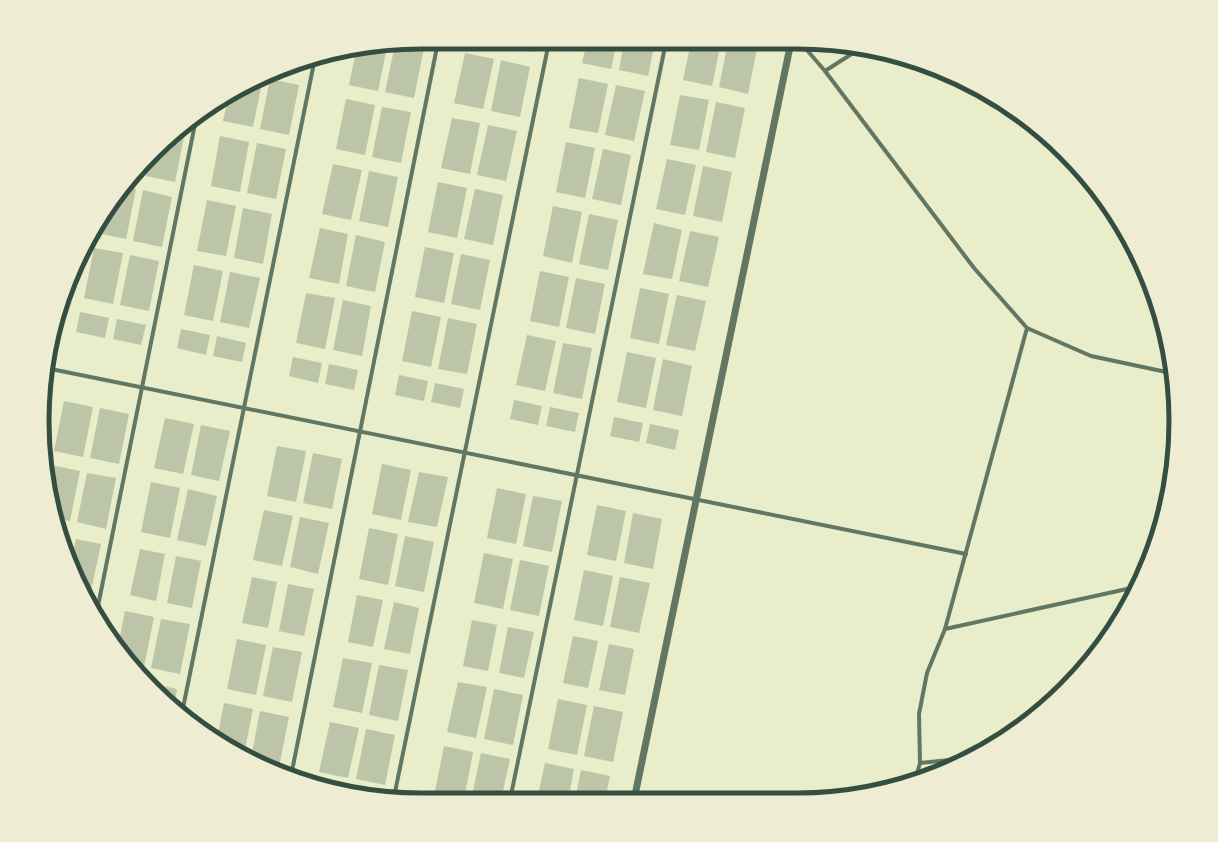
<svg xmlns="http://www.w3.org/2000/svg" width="1218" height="842" font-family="'Source Sans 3',sans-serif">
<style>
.building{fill:#bcc5a7}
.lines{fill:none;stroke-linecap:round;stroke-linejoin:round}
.minor{stroke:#617663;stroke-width:4}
.tertiary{stroke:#617663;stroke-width:7}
.rim{fill:none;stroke:#344e41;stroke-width:5}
</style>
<rect width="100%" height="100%" fill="#e9edc9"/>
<g class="building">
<polygon points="505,42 535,42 533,52 504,46"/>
<polygon points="587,42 617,42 611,69 582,63"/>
<polygon points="624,42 655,42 648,76 619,70"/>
<polygon points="691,42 721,42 712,86 683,80"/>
<polygon points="728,42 752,42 758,43 748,94 719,87"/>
<polygon points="405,44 424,48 414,98 385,92 395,45"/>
<polygon points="387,47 378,91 349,85 356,51"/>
<polygon points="465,53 494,59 483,109 454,103"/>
<polygon points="501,60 530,67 520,117 491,111"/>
<polygon points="303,64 302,70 293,69 296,67"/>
<polygon points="579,78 608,84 598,133 569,128"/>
<polygon points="270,79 299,85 289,135 260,129"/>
<polygon points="262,83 253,127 223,121 228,98"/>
<polygon points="616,85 645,91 634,141 605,135"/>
<polygon points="680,95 709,100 699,150 670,145"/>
<polygon points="346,99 375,105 365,155 336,149"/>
<polygon points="716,102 745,108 735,158 706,152"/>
<polygon points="382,107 411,112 401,163 372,157"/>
<polygon points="452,118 480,123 470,174 441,168"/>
<polygon points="488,125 517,131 506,181 477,175"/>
<polygon points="181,131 185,132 175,182 146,176 149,159"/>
<polygon points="220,136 249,142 240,192 211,186"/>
<polygon points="566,142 595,148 585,198 556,192"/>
<polygon points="257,143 286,149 276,199 247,193"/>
<polygon points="603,149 631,155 621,205 592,199"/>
<polygon points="667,159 696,165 685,215 656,209"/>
<polygon points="333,164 362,170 351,220 322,214"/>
<polygon points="703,166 732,172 722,222 693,216"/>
<polygon points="369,171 398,177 388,227 359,221"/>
<polygon points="438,182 467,188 457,238 428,232"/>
<polygon points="126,187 136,189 126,239 97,233"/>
<polygon points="475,189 503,195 493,245 464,239"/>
<polygon points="143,190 172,197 162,247 133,241"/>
<polygon points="207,200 236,206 226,256 197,251"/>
<polygon points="553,206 582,212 572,263 543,256"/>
<polygon points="243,208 272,214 263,264 234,258"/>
<polygon points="589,214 618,220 608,270 579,264"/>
<polygon points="654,223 682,230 672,279 643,274"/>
<polygon points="320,228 348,234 339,284 309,278"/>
<polygon points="690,231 719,237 708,287 679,281"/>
<polygon points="356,235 385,242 375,292 346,286"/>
<polygon points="425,247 454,253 444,303 415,297"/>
<polygon points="94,248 123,253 113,304 84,298"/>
<polygon points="461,254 490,260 480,310 451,304"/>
<polygon points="130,255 159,261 149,311 120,305"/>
<polygon points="194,265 223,271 213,321 184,315"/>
<polygon points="540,271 569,277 559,327 530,321"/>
<polygon points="230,272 260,278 249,328 220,322"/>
<polygon points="576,278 605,284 595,334 566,328"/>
<polygon points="640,288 669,294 659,344 630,338"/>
<polygon points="306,293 335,298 325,349 296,343"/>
<polygon points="677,295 706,301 695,351 666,345"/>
<polygon points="343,300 371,306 362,356 333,350"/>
<polygon points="412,311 441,317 431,367 402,361"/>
<polygon points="80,312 109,318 105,338 76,332"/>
<polygon points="448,318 477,324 467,374 438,369"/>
<polygon points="117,319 146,325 141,345 113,339"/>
<polygon points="181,329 210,335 206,355 177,348"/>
<polygon points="527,335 556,341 545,391 516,385"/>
<polygon points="217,336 246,343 242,362 213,356"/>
<polygon points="563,343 592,348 582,399 553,393"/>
<polygon points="627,352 656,358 646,408 617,402"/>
<polygon points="293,357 322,363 318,383 289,376"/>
<polygon points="663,359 692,366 682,416 653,410"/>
<polygon points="329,364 358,370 354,390 325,384"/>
<polygon points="399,375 428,381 424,401 395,395"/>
<polygon points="435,383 464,389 460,408 431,402"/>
<polygon points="514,400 542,406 538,425 510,419"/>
<polygon points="64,401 93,407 83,457 54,451"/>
<polygon points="550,407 579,413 575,432 546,426"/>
<polygon points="100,408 129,414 119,464 90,458"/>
<polygon points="614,417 643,423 639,442 610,436"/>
<polygon points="165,418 194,424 183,474 154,468"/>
<polygon points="650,424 679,430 675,450 646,443"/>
<polygon points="201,425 230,431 219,481 191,475"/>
<polygon points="277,446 306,451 296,502 267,496"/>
<polygon points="313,453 342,459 332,509 303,503"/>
<polygon points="382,464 411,470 401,520 372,514"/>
<polygon points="51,465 80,471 70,521 57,519 49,495 49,477"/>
<polygon points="419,472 448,477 437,527 408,522"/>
<polygon points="87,473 116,478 106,529 77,522"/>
<polygon points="151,482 180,488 170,538 141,532"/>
<polygon points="497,488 526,494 516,544 487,538"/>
<polygon points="188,489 217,496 206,546 177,540"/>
<polygon points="533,496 562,501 552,552 523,546"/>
<polygon points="597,505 626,511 616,561 587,555"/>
<polygon points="264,510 293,516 282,566 253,560"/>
<polygon points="633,513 662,519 653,569 624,563"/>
<polygon points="300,517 329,523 318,574 290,567"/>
<polygon points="369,528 398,534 388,585 359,579"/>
<polygon points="405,536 434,542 424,592 395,586"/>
<polygon points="76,539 101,544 91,591 81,589 71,560"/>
<polygon points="140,549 165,554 156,601 130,595"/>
<polygon points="484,553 513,559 503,609 474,603"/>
<polygon points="176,556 201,561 192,608 167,603"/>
<polygon points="520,560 549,566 539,616 510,610"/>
<polygon points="584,570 613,576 603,626 574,620"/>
<polygon points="252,577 277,582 268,628 242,623"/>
<polygon points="620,577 650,583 639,633 610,627"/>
<polygon points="288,584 314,589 304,636 279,631"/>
<polygon points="357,595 383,600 373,647 348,642"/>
<polygon points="394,602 419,608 410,654 384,649"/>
<polygon points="125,611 154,617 144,667 136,666 119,641"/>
<polygon points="161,619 190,624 180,674 151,668"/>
<polygon points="472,620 497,625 488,671 463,666"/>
<polygon points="508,627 534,632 524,678 499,673"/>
<polygon points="573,636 598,641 588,688 563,683"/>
<polygon points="237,639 266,645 256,695 227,689"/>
<polygon points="609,644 634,649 625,695 599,690"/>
<polygon points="273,647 302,652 292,702 263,696"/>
<polygon points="343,658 372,663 362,713 333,707"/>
<polygon points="379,665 408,670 398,721 369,715"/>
<polygon points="458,682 487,687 476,738 447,732"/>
<polygon points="149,683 177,689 174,706 153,689"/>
<polygon points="494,689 523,695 513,745 484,739"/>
<polygon points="558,699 587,705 577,755 548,749"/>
<polygon points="224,703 253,709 244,754 217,739"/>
<polygon points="594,706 623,712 613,762 584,756"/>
<polygon points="260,711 289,717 279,767 261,763 251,758"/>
<polygon points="330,722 359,728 348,778 319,772"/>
<polygon points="366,729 395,735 385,785 356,779"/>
<polygon points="444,746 473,752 464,800 453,800 434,796"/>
<polygon points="481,753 510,759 501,800 471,800"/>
<polygon points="545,763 574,769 568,800 537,800"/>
<polygon points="581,770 610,776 605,800 575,800"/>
</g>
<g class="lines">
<g class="minor">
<polyline points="800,42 825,71 974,268 1027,328 1091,356 1171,373"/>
<polyline points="825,71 861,48"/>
<polyline points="46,368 966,554"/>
<polyline points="97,611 196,119"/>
<polyline points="945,629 1136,587"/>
<polyline points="182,713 315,58"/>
<polyline points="920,763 969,758"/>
<polyline points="291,776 438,42"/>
<polyline points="916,777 920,763 919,714 927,673 945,629 1027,328"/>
<polyline points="394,797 549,42"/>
<polyline points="510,800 666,42"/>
</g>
<polyline class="tertiary" points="634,800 791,42"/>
</g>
<path d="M0 0H1218V842H0ZM421 49H797A372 372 0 0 1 1169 421V421A372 372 0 0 1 797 793H421A372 372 0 0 1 49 421V421A372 372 0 0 1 421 49Z" fill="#eeecd3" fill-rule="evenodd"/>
<path class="rim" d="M421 49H797A372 372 0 0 1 1169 421V421A372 372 0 0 1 797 793H421A372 372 0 0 1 49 421V421A372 372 0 0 1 421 49Z"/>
</svg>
